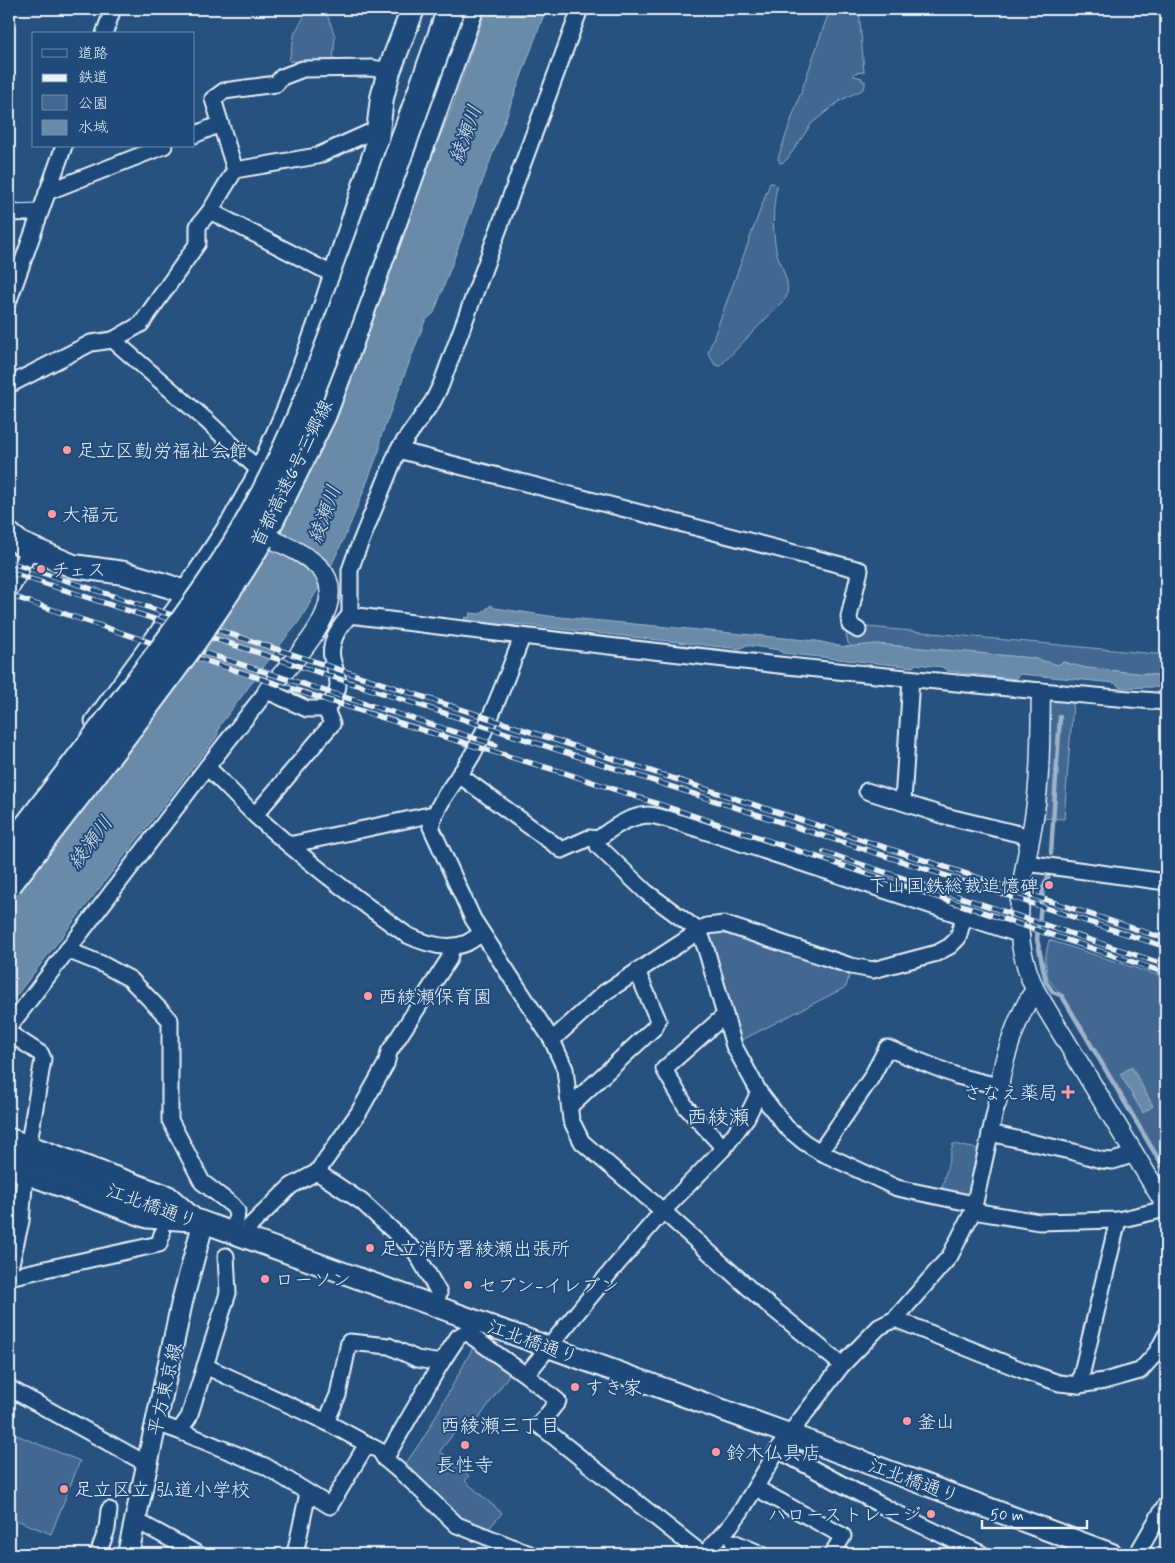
<svg xmlns="http://www.w3.org/2000/svg" width="1175" height="1563" font-family="Mynerve,'Klee One',sans-serif">
<style>
.green{fill:#436891;stroke:#96acc4}
.water{fill:#6b8aaa;stroke:#9db3c9}
.lines{fill:none;stroke-linecap:round;stroke-linejoin:round}
.stream{stroke:#9db3c9;stroke-width:4.5}
.minor-casing{stroke:#e8f1f8;stroke-width:19}
.tertiary-casing{stroke:#e8f1f8;stroke-width:21}
.secondary-casing{stroke:#e8f1f8;stroke-width:24}
.primary-casing{stroke:#e8f1f8;stroke-width:26}
.motorway-casing{stroke:#e8f1f8;stroke-width:30}
.minor{stroke:#1f4a7a;stroke-width:15}
.tertiary{stroke:#1f4a7a;stroke-width:18}
.secondary{stroke:#1f4a7a;stroke-width:20}
.primary{stroke:#1f4a7a;stroke-width:22}
.motorway{stroke:#1f4a7a;stroke-width:26}
.rail-casing{stroke:#e8f1f8;stroke-width:5.5}
.rail{stroke:#1f4a7a;stroke-width:4;stroke-dasharray:11;stroke-linecap:butt}
.motorway-bridge-casing{stroke:#e8f1f8;stroke-width:30;stroke-linecap:butt}
.motorway-bridge{stroke:#1f4a7a;stroke-width:26}
.poi-dot{fill:#ff9aa2;stroke:#1f4a7a;stroke-width:2}
.labels{text-anchor:middle;stroke-width:4;stroke-linejoin:round;paint-order:stroke}
.poi-label{font-size:19px;fill:#e8f1f8;stroke:#1f4a7a;text-anchor:start}
.street-label{font-size:19px;fill:#e8f1f8;stroke:#1f4a7a}
.water-label{font-size:20px;font-style:italic;fill:#d5e2ec;stroke:#1f4a7a}
.neighbourhood-label{font-size:20px;fill:#e8f1f8;stroke:#1f4a7a}
.quarter-label{font-size:21px;fill:#e8f1f8;stroke:#1f4a7a}
</style>
<rect width="100%" height="100%" fill="#27517f"/>
<filter id="ink" filterUnits="userSpaceOnUse"><feTurbulence type="fractalNoise" baseFrequency=".02" numOctaves="2"/><feDisplacementMap in="SourceGraphic" scale="10" xChannelSelector="R" yChannelSelector="G"/><feConvolveMatrix kernelMatrix="1 2 1 2 8 2 1 2 1" color-interpolation-filters="sRGB"/></filter>
<g filter="url(#ink)">
<g class="green">
<polygon points="309,9 325,9 335,36 333,62 289,61 295,32"/>
<polygon points="830,9 859,9 864,72 854,73 854,76 862,78 862,81 865,81 865,86 862,90 841,100 812,123 788,158 784,162 780,163 778,158"/>
<path d="M770,183H774L777,186C773,207 772,228 776,249C779,266 792,281 786,298L720,366L715,365L708,353Z"/>
<polygon points="858,626 1166,655 1166,676 1086,668 1063,662 1058,665 1032,658 876,644 852,647 848,643 846,635 850,630"/>
<polygon points="1047,698 1073,703 1064,819 1040,818"/>
<polygon points="724,927 851,969 846,987 736,1043 705,931"/>
<polygon points="1049,940 1166,978 1166,1171 1062,996 1048,979 1045,959"/>
<polygon points="953,1144 978,1149 967,1198 941,1192"/>
<polygon points="475,1344 511,1372 473,1427 470,1424 466,1428 461,1424 440,1451 469,1476 465,1481 502,1513 487,1531 464,1520 446,1506 406,1463 426,1434"/>
<polygon points="9,1432 80,1461 51,1534 9,1517"/>
</g>
<g class="water">
<path d="M486,9H546L434,313L425,321L380,439V448C360,500 341,554 311,601C304,614 297,626 287,636L220,725L217,736L9,1005V896L168,689C189,669 221,637 230,609L313,449L454,102Z"/>
<polygon points="491,605 495,608 549,616 817,641 844,647 876,644 1032,658 1058,665 1063,662 1086,668 1166,676 1166,688 1152,687 1121,688 1115,683 1020,674 1015,679 947,671 942,667 916,664 913,667 782,653 779,650 746,645 740,649 515,624 514,628 464,621 465,617 469,618 470,613 480,614"/>
<polygon points="1132,1067 1153,1106 1143,1113 1120,1074"/>
</g>
<g class="lines">
<g class="stream">
<polyline points="1051,853 1060,717"/>
<polyline points="1050,873 1043,888 1037,939 1046,982 1053,992 1062,996 1166,1172"/>
</g>
<g class="minor-casing">
<g id="minor">
<polyline points="104,34 113,9"/>
<polyline points="194,135 220,124"/>
<polyline points="235,170 213,99 224,91 276,84 282,77 303,69 372,68 389,71"/>
<polyline points="47,192 164,146"/>
<polyline points="210,211 334,275 338,283"/>
<polyline points="9,213 40,212"/>
<polyline points="9,300 64,146"/>
<polyline points="113,340 141,324 198,243 198,226 210,211 235,170 317,156 377,129"/>
<polyline points="9,385 91,343 113,340 207,421 261,472"/>
<polyline points="398,450 860,570 849,617 850,625 858,630"/>
<polyline points="9,591 16,580 30,548"/>
<polyline points="350,615 350,570 355,556 398,450 433,401 441,385 580,9"/>
<path d="M522,637C508,674 494,712 476,748C463,775 438,797 431,827L473,919L552,1040L565,1069L571,1120L582,1142L663,1211L760,1298L842,1365"/>
<polyline points="93,721 186,593"/>
<path d="M207,767C224,783 239,800 256,816C303,859 355,898 407,935C430,946 462,955 481,932"/>
<polyline points="459,775 562,850 589,838 598,839"/>
<polyline points="867,791 945,816 1031,837"/>
<polyline points="903,801 911,679"/>
<polyline points="255,815 332,724 326,709"/>
<polyline points="289,845 434,814"/>
<polyline points="1026,863 1166,882"/>
<polyline points="67,950 102,964 130,979 170,1020 170,1120 202,1182 232,1205 237,1211 236,1221 232,1234"/>
<path d="M9,1027L207,767L267,691L307,709H326C353,679 325,669 333,642C336,631 343,623 350,615C496,634 642,650 788,666C914,679 1040,692 1166,702"/>
<polyline points="9,1033 41,1054 43,1059 29,1143"/>
<polyline points="552,1040 604,993 707,926 724,924 851,966 873,970 937,953 950,946 958,938 964,916"/>
<polyline points="570,1106 655,1027 658,1020 637,971"/>
<polyline points="990,1133 1074,1152 1101,1160 1113,1161 1135,1154"/>
<polyline points="9,1136 169,1194 194,1216"/>
<polyline points="724,1148 686,1107 664,1069 725,1015"/>
<polyline points="820,1152 871,1078 887,1048 957,1076 998,1086"/>
<polyline points="9,1170 147,1220 192,1223"/>
<polyline points="317,1172 362,1202 415,1251 439,1293 435,1306"/>
<path d="M974,1204L897,1188L820,1152L804,1142L786,1127L759,1092L734,1046L706,949L699,931L646,892L598,846V839C612,828 629,816 648,815C654,815 661,818 668,819L1021,935"/>
<polyline points="973,1211 1039,1222 1118,1220 1166,1209"/>
<polyline points="250,1226 291,1186 317,1172 359,1112 386,1064 389,1052 449,959 452,947"/>
<polyline points="9,1272 21,1221 25,1176"/>
<polyline points="9,1277 159,1244 162,1234"/>
<polyline points="895,1319 1027,1372 1059,1383 1079,1385 1104,1381 1140,1371 1157,1352 1166,1335"/>
<polyline points="468,1331 474,1338 526,1375 558,1401 539,1425 702,1554"/>
<polyline points="205,1366 326,1422 380,1451 385,1459 410,1480 457,1525 530,1554"/>
<polyline points="526,1375 612,1270 663,1211 724,1148 747,1117 759,1092"/>
<polyline points="1079,1385 1118,1220"/>
<polyline points="9,1388 147,1464"/>
<polyline points="326,1422 338,1395 349,1342 389,1346 417,1359 441,1363"/>
<polyline points="156,1423 179,1431 265,1466 330,1506 367,1444"/>
<polyline points="179,1431 189,1417 228,1293 226,1256"/>
<polyline points="778,1450 894,1512 982,1554"/>
<polyline points="385,1459 441,1363 458,1337 468,1331 470,1322"/>
<polyline points="756,1488 843,1536 832,1554"/>
<polyline points="135,1520 198,1554"/>
<polyline points="733,1542 761,1554"/>
<polyline points="98,1554 107,1529 109,1510"/>
<polyline points="295,1554 308,1493"/>
<polyline points="704,1554 730,1526 741,1511 781,1445 842,1365 879,1327 895,1319 950,1256 973,1211 997,1103"/>
<polyline points="1137,1554 1166,1504"/>
</g>
</g>
<g class="tertiary-casing">
<g id="tertiary">
<path d="M253,531C275,541 303,551 320,568C354,604 289,665 267,691"/>
<path d="M1041,692C1040,732 1041,772 1035,811C1028,861 1009,914 1026,965C1028,974 1032,982 1035,990L1166,1206"/>
<path d="M997,1103C999,1071 1016,1016 1035,990"/>
</g>
</g>
<g class="secondary-casing">
<g id="secondary">
<polyline points="9,1152 789,1434 1112,1554"/>
<polyline points="128,1554 182,1302 203,1224"/>
</g>
</g>
<g class="primary-casing">
<polyline id="primary" points="9,534 21,544 73,566 124,573 168,586 186,593 233,522 261,472 289,408 320,322 376,149 382,98 389,71 413,9"/>
</g>
<g class="motorway-casing">
<polyline id="motorway" points="270,521 323,414 346,353 470,9"/>
</g>
<use href="#minor" class="minor"/>
<use href="#tertiary" class="tertiary"/>
<use href="#secondary" class="secondary"/>
<use href="#primary" class="primary"/>
<use href="#motorway" class="motorway"/>
<g class="rail-casing">
<g id="rail">
<polyline points="9,562 1166,939"/>
<polyline points="9,572 1166,947"/>
<path d="M9,595C192,657 376,718 562,772L1166,973"/>
<polyline points="205,653 496,745"/>
<polyline points="824,852 1166,965"/>
</g>
</g>
<use href="#rail" class="rail"/>
<g class="motorway-bridge-casing">
<g id="motorway-bridge">
<path d="M9,851C60,784 111,719 161,652C194,607 228,561 255,511C302,425 334,332 368,240C395,163 424,86 451,9"/>
<path d="M9,883C95,770 187,660 260,539"/>
</g>
</g>
<use href="#motorway-bridge" class="motorway-bridge"/>
</g>
</g>
<g class="poi-dot">
<circle cx="67" cy="450" r="5"/>
<circle cx="52" cy="514" r="5"/>
<circle cx="41" cy="569" r="5"/>
<circle cx="1049" cy="885" r="5"/>
<circle cx="368" cy="996" r="5"/>
<path d="M1065.5 1084.5h5v5h5v5h-5v5h-5v-5h-5v-5h5z"/>
<circle cx="370" cy="1248" r="5"/>
<circle cx="265" cy="1279" r="5"/>
<circle cx="468" cy="1285" r="5"/>
<circle cx="575" cy="1387" r="5"/>
<circle cx="907" cy="1421" r="5"/>
<circle cx="465" cy="1445" r="5"/>
<circle cx="716" cy="1452" r="5"/>
<circle cx="64" cy="1489" r="5"/>
<circle cx="931" cy="1514" r="5"/>
</g>
<g class="labels">
<g class="poi-label">
<text x="77" y="457">足立区勤労福祉会館</text>
<text x="62" y="521">大福元</text>
<text x="51" y="576">チェス</text>
<text x="1039" y="892" text-anchor="end">下山国鉄総裁追憶碑</text>
<text x="378" y="1003">西綾瀬保育園</text>
<text x="1058" y="1099" text-anchor="end">さなえ薬局</text>
<text x="380" y="1255">足立消防署綾瀬出張所</text>
<text x="275" y="1286">ローソン</text>
<text x="478" y="1292">セブン-イレブン</text>
<text x="585" y="1394">すき家</text>
<text x="917" y="1428">釜山</text>
<text x="726" y="1459">鈴木仏具店</text>
<text x="465" y="1471" text-anchor="middle">長性寺</text>
<text x="74" y="1496">足立区立 弘道小学校</text>
<text x="921" y="1521" text-anchor="end">ハローストレージ</text>
</g>
<g class="street-label">
<text transform="translate(291 473) rotate(-64)" y="7">首都高速6号三郷線</text>
<text transform="translate(152 1205) rotate(20)" y="7">江北橋通り</text>
<text transform="translate(533 1341) rotate(20)" y="7">江北橋通り</text>
<text transform="translate(164 1389) rotate(-77)" y="7">平方東京線</text>
<text transform="translate(914 1480) rotate(20)" y="7">江北橋通り</text>
</g>
<g class="water-label">
<text transform="translate(465 134) rotate(-70)" y="7">綾瀬川</text>
<text transform="translate(324 514) rotate(-70)" y="7">綾瀬川</text>
<text transform="translate(90 842) rotate(-53)" y="7">綾瀬川</text>
</g>
<g class="neighbourhood-label">
<text x="500" y="1432">西綾瀬三丁目</text>
</g>
<g class="quarter-label">
<text x="718" y="1124">西綾瀬</text>
</g>
</g>
<rect width="1175" height="1563" fill="none" stroke="#1f4a7a" stroke-width="30"/>
<rect x="15" y="15" width="1145" height="1533" fill="none" stroke="#e8f1f8" stroke-width="2" filter="url(#ink)"/>
<rect x="32" y="32" width="162" height="115" fill="#1f4a7a" stroke="#6f8dac"/>
<rect x="42" y="49" width="25" height="8" fill="#1f4a7a" stroke="#6f8dac"/>
<text x="78" y="58" font-size="15" fill="#e8f1f8">道路</text>
<rect x="42" y="74" width="25" height="8" fill="#e8f1f8" stroke="#6f8dac"/>
<text x="78" y="82" font-size="15" fill="#e8f1f8">鉄道</text>
<rect x="42" y="95" width="25" height="15" fill="#436891" stroke="#6f8dac"/>
<text x="78" y="108" font-size="15" fill="#e8f1f8">公園</text>
<rect x="42" y="120" width="25" height="15" fill="#6b8aaa" stroke="#6f8dac"/>
<text x="78" y="132" font-size="15" fill="#e8f1f8">水域</text>
<path d="M982 1520v8h105v-8" fill="none" stroke="#e8f1f8" stroke-width="2.5"/>
<text x="990" y="1520" font-size="15" fill="#e8f1f8" stroke="#1f4a7a" stroke-width="4" paint-order="stroke">50 m</text>
</svg>
